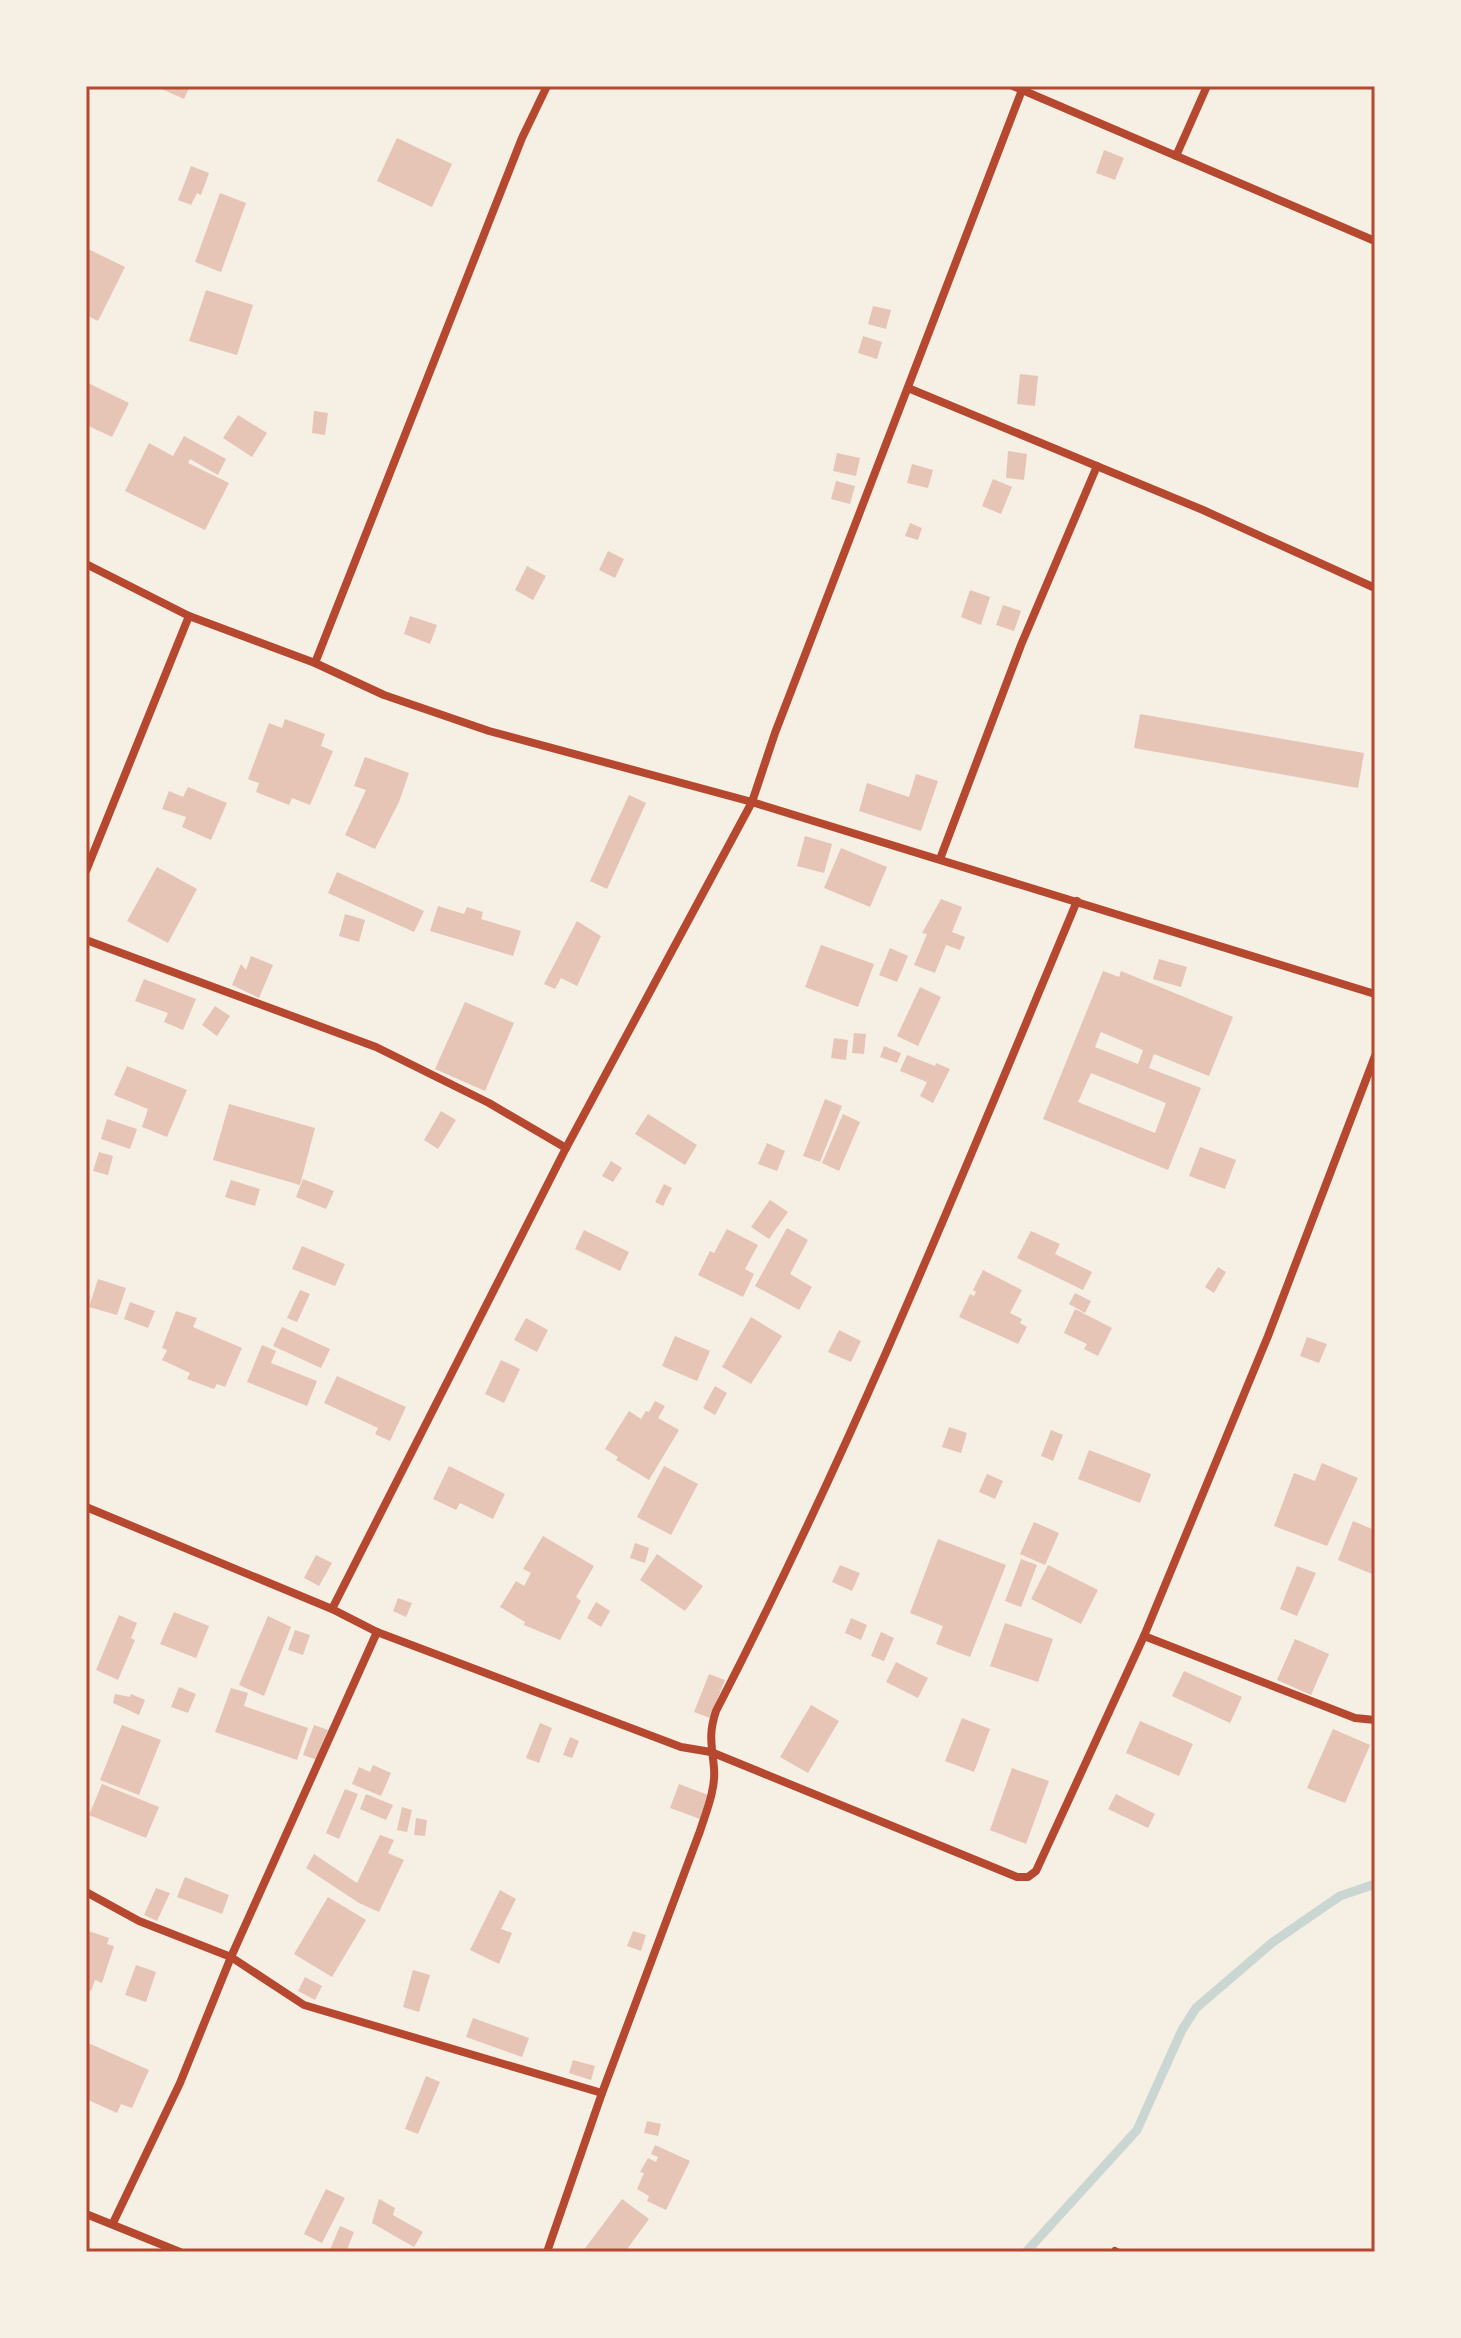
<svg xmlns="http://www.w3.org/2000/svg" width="1461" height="2338" font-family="'Titillium Web',sans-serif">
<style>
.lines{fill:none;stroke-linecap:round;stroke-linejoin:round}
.stream{stroke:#c9d6d2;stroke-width:9}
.building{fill:#e6c5b7;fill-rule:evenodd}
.minor{stroke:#b5482f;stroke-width:8}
.neatline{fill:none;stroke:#b5482f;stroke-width:3}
</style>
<rect width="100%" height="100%" fill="#f6efe4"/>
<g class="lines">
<polyline class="stream" points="1026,2252 1137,2130 1182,2030 1196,2008 1273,1942 1340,1896 1375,1884"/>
</g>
<g class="building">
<polygon points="155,86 190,86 184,99"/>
<polygon points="397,138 452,164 432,207 377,181"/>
<polygon points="1104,150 1124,158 1115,180 1096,173"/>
<polygon points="191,166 209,173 201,195 197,193 191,205 178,200"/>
<polygon points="220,193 246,203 221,272 195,262"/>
<polygon points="86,248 125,267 98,321 86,315"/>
<polygon points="206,290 253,305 237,355 189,341"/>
<polygon points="873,306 891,310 886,329 868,324"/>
<polygon points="863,336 882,342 877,359 858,353"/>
<polygon points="1020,374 1038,376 1035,406 1017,404"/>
<polygon points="86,382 129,403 112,437 86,425"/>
<polygon points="314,411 328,413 325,435 312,433"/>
<polygon points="238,415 267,433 252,457 223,438"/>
<polygon points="184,436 226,459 218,475 190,459 188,463 229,483 205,530 125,491 149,443 173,456"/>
<polygon points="1008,451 1027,454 1024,480 1006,478"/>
<polygon points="837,453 860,458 856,476 833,471"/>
<polygon points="912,464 933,470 928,488 907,483"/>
<polygon points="993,479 1012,487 1001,514 982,506"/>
<polygon points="836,481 855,486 850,504 831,499"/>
<polygon points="910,523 922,528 918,540 905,536"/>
<polygon points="608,551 624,559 615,578 599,570"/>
<polygon points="527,566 546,576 533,600 515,590"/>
<polygon points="970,590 990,597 981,625 961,617"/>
<polygon points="1003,605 1021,611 1014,631 996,625"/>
<polygon points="410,616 437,625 430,644 404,634"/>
<polygon points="1140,714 1364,753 1358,788 1134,748"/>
<polygon points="285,719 325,734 321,746 333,751 310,805 292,798 289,805 256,792 259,783 248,779 269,723 282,728"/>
<polygon points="365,757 409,773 399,802 375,849 345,835 366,790 354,786"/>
<polygon points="916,774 938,781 921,831 859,811 867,783 909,797"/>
<polygon points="188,787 227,803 211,840 182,827 186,817 162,809 169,791 183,797"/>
<polygon points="629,795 646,803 607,889 590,881"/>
<polygon points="805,836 832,844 824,873 797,866"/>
<polygon points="841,848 887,867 870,907 824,888"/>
<polygon points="157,867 197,889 168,943 127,921"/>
<polygon points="337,872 424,911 414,932 328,893"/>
<polygon points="941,899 962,907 952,932 965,937 960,950 946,945 935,973 914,965 927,934 922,933"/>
<polygon points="438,906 464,914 467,907 483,912 481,919 521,931 513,956 430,931"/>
<polygon points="345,914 365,920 359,942 339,936"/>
<polygon points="577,921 601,936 577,986 561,978 555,989 544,984"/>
<polygon points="821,945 874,964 858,1007 805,987"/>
<polygon points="890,948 908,956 897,982 879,975"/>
<polygon points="251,956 273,965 259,998 232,985 241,964 246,970"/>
<polygon points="1159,959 1187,967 1181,987 1153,979"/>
<path d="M1103,971L1119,977L1121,971L1233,1017L1209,1076L1154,1054L1149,1068L1201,1088L1168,1170L1043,1119ZM1101,1032L1143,1050L1138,1064L1095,1047ZM1091,1073L1166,1103L1155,1133L1078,1102Z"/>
<polygon points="144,979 196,999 183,1030 164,1022 168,1013 135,1001"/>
<polygon points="920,987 941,997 918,1046 897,1036"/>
<polygon points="465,1002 514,1023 485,1091 435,1069"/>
<polygon points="215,1006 230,1016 217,1036 202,1025"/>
<polygon points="854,1033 866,1034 864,1054 852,1053"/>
<polygon points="834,1038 848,1040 846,1060 831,1058"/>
<polygon points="884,1046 901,1053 897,1063 880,1057"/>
<polygon points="907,1055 935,1066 936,1063 950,1069 933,1103 920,1096 927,1082 900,1071"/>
<polygon points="127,1066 187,1090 167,1137 142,1127 148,1109 114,1095"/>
<polygon points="825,1099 842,1106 820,1162 803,1156"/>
<polygon points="229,1104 315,1128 300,1185 213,1160"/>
<polygon points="441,1111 456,1120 438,1149 424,1140"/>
<polygon points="648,1114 697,1145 685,1165 635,1134"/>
<polygon points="843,1114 860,1122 839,1171 822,1163"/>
<polygon points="107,1119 137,1129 130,1149 101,1139"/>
<polygon points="767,1143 785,1151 777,1171 758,1164"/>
<polygon points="1200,1147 1236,1160 1225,1189 1189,1176"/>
<polygon points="99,1152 113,1156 108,1175 93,1171"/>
<polygon points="611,1161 622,1168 613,1182 602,1176"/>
<polygon points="303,1179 334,1191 326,1209 296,1197"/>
<polygon points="231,1180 260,1189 255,1206 225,1197"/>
<polygon points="664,1184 672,1188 663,1206 655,1202"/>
<polygon points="770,1200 788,1212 769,1239 751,1227"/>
<polygon points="787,1228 808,1240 790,1274 812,1287 799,1310 755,1286"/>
<polygon points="727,1229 758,1245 745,1269 754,1274 743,1297 698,1275 710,1251 714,1253"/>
<polygon points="584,1230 629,1252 620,1271 575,1249"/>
<polygon points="1031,1231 1060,1244 1055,1254 1092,1272 1083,1290 1017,1258"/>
<polygon points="302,1246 345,1264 335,1286 292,1269"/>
<polygon points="1218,1267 1226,1272 1214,1293 1205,1287"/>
<polygon points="983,1270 1022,1290 1010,1313 1022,1319 1020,1323 1027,1327 1018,1344 959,1317 970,1294 974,1296 976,1292 973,1290"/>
<polygon points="98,1279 126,1288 117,1315 89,1307"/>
<polygon points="300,1290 310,1294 297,1322 287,1318"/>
<polygon points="1075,1293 1091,1301 1085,1313 1069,1304"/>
<polygon points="130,1302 155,1311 148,1328 124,1319"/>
<polygon points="1075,1309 1112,1328 1098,1356 1084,1349 1087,1344 1064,1333"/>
<polygon points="176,1311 197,1318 193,1327 242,1348 225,1387 217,1384 214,1389 187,1379 190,1373 162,1360 167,1350 162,1348"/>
<polygon points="751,1317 782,1336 751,1384 722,1367"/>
<polygon points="526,1318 548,1330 537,1352 514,1340"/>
<polygon points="282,1327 330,1349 321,1368 273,1346"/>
<polygon points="839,1330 861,1341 851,1362 828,1352"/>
<polygon points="675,1336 710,1351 697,1381 662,1366"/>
<polygon points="1307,1337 1327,1344 1319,1363 1300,1356"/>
<polygon points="262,1345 276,1351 271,1363 317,1381 307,1406 247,1382"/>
<polygon points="501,1360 520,1369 504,1403 485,1394"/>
<polygon points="337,1376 406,1407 390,1441 375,1434 378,1428 324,1403"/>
<polygon points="715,1386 727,1393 715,1415 703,1408"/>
<polygon points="655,1401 665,1406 658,1418 679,1430 649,1480 616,1460 618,1457 605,1449 629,1411 641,1419 646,1411 649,1412"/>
<polygon points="949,1427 967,1433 961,1453 942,1447"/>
<polygon points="1051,1430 1063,1435 1053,1461 1041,1456"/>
<polygon points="1089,1450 1151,1474 1140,1503 1078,1479"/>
<polygon points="1322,1463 1358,1478 1327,1546 1274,1526 1294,1473 1315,1481"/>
<polygon points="449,1466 505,1494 493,1519 460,1503 456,1510 433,1499"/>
<polygon points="664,1466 698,1484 671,1535 637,1517"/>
<polygon points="987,1474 1003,1481 995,1499 979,1492"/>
<polygon points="1353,1521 1372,1529 1375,1523 1375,1570 1372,1574 1338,1560"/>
<polygon points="1034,1522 1059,1533 1045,1565 1020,1554"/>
<polygon points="543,1536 594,1566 576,1597 581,1601 560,1640 524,1625 525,1622 500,1607 516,1581 524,1586 531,1573 523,1569"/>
<polygon points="938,1539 1006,1565 970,1657 936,1644 943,1626 910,1613"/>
<polygon points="635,1543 649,1548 645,1563 630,1558"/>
<polygon points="657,1554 703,1586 685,1611 640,1580"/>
<polygon points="316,1555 332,1563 319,1586 304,1578"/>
<polygon points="1021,1559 1037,1565 1021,1607 1005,1601"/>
<polygon points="840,1565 860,1573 852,1591 832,1582"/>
<polygon points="1048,1565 1098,1590 1081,1624 1031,1599"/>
<polygon points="1297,1566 1316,1573 1297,1616 1280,1609"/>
<polygon points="398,1598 412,1603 406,1617 393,1611"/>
<polygon points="596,1602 610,1611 601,1627 587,1618"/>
<polygon points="174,1612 209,1626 196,1658 160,1644"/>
<polygon points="119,1615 137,1623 131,1638 135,1640 118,1680 96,1670"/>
<polygon points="268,1616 291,1627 264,1696 239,1685"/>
<polygon points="851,1618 867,1625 861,1640 845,1633"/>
<polygon points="1005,1623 1053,1639 1038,1682 990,1666"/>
<polygon points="295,1630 310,1635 303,1655 288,1650"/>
<polygon points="881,1632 894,1638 884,1661 871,1656"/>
<polygon points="1295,1639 1329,1654 1311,1695 1277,1680"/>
<polygon points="896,1662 928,1678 918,1698 886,1682"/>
<polygon points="1184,1671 1242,1697 1230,1723 1172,1696"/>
<polygon points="709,1674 725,1680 710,1718 694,1712"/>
<polygon points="179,1687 196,1694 188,1713 171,1707"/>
<polygon points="231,1688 248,1693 244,1706 308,1728 297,1760 215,1732"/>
<polygon points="115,1694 130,1697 131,1694 145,1700 139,1715 113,1703"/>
<polygon points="811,1705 839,1721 808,1773 780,1757"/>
<polygon points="962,1718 990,1729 974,1772 945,1761"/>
<polygon points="1140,1721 1193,1744 1179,1776 1126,1753"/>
<polygon points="540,1723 552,1728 539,1763 526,1758"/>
<polygon points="122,1725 161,1740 139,1795 100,1780"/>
<polygon points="314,1725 328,1730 317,1760 303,1755"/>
<polygon points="1333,1729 1370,1745 1345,1803 1307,1788"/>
<polygon points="570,1737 579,1741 572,1758 563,1755"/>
<polygon points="373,1765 391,1773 381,1796 352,1784 359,1767 370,1772"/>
<polygon points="1012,1768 1049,1781 1026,1844 990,1830"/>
<polygon points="102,1784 159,1807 146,1838 89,1815"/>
<polygon points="679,1784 708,1795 700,1819 670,1808"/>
<polygon points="345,1789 358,1794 339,1839 326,1833"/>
<polygon points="366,1794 393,1805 386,1820 360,1809"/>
<polygon points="1116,1794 1155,1814 1148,1828 1108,1809"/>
<polygon points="402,1807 412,1810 407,1832 397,1830"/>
<polygon points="416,1818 427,1820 425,1836 414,1835"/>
<polygon points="380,1835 394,1840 388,1853 404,1860 379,1912 359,1903 306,1868 314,1854 357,1883"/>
<polygon points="185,1877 229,1895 222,1914 177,1897"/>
<polygon points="156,1888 170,1893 157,1921 144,1915"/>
<polygon points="500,1890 516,1899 501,1929 512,1933 499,1964 470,1950"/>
<polygon points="328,1897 366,1920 332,1977 294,1954"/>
<polygon points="86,1930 109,1938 107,1944 114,1946 102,1983 95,1980 91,1991 86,1989"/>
<polygon points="633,1931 646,1935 641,1951 627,1946"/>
<polygon points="136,1965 156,1972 146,2002 125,1995"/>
<polygon points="413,1970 430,1975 419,2012 403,2007"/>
<polygon points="305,1977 322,1986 315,2000 298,1991"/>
<polygon points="473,2018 529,2038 522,2057 466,2037"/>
<polygon points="86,2042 149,2070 132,2108 121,2104 117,2113 86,2099"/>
<polygon points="573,2060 595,2066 591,2080 569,2073"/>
<polygon points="426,2076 440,2082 418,2134 405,2129"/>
<polygon points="647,2121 661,2124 658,2136 644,2133"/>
<polygon points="655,2145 690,2161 666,2210 647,2201 649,2196 637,2189 644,2173 640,2172 648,2158 656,2162 658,2157 651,2154"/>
<polygon points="326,2189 345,2198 322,2243 304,2234"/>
<polygon points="379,2199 395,2208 393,2215 423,2232 414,2247 372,2223"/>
<polygon points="622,2199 649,2219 625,2252 585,2252 583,2251"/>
<polygon points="340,2226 354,2232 346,2252 329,2252"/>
</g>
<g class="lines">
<g class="minor">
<polyline points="1013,86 1375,241"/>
<polyline points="1176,156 1207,86"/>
<polyline points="908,388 1203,510 1375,588"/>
<polyline points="86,564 189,616 315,663 384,695 489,731 752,802 1375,994"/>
<polyline points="315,663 522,138 547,86"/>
<polyline points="940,859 1021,645 1097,466"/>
<polyline points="86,871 189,616"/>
<polyline points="86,940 376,1047 489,1103 566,1148"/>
<polyline points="86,1507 332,1609 377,1632 681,1747 711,1752 1017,1877 1028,1877 1036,1871 1144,1636 1268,1336 1375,1056"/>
<polyline points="332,1609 566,1148 752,802 775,733 1022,90"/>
<polyline points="1144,1636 1355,1718 1375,1720"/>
<polyline points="86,1892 139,1921 231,1957 304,2005 602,2093"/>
<polyline points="86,2214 180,2252"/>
<polyline points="113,2223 180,2083 231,1957 377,1632"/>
<polyline points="1115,2251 1117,2252"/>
<path d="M547,2252L602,2093L700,1831C706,1812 716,1789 714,1768C712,1745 708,1735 716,1711C852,1448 963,1174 1077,901"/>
</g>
</g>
<rect width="1461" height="2338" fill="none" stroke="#f6efe4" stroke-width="176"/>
<rect x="88" y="88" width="1285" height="2162" class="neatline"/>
</svg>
